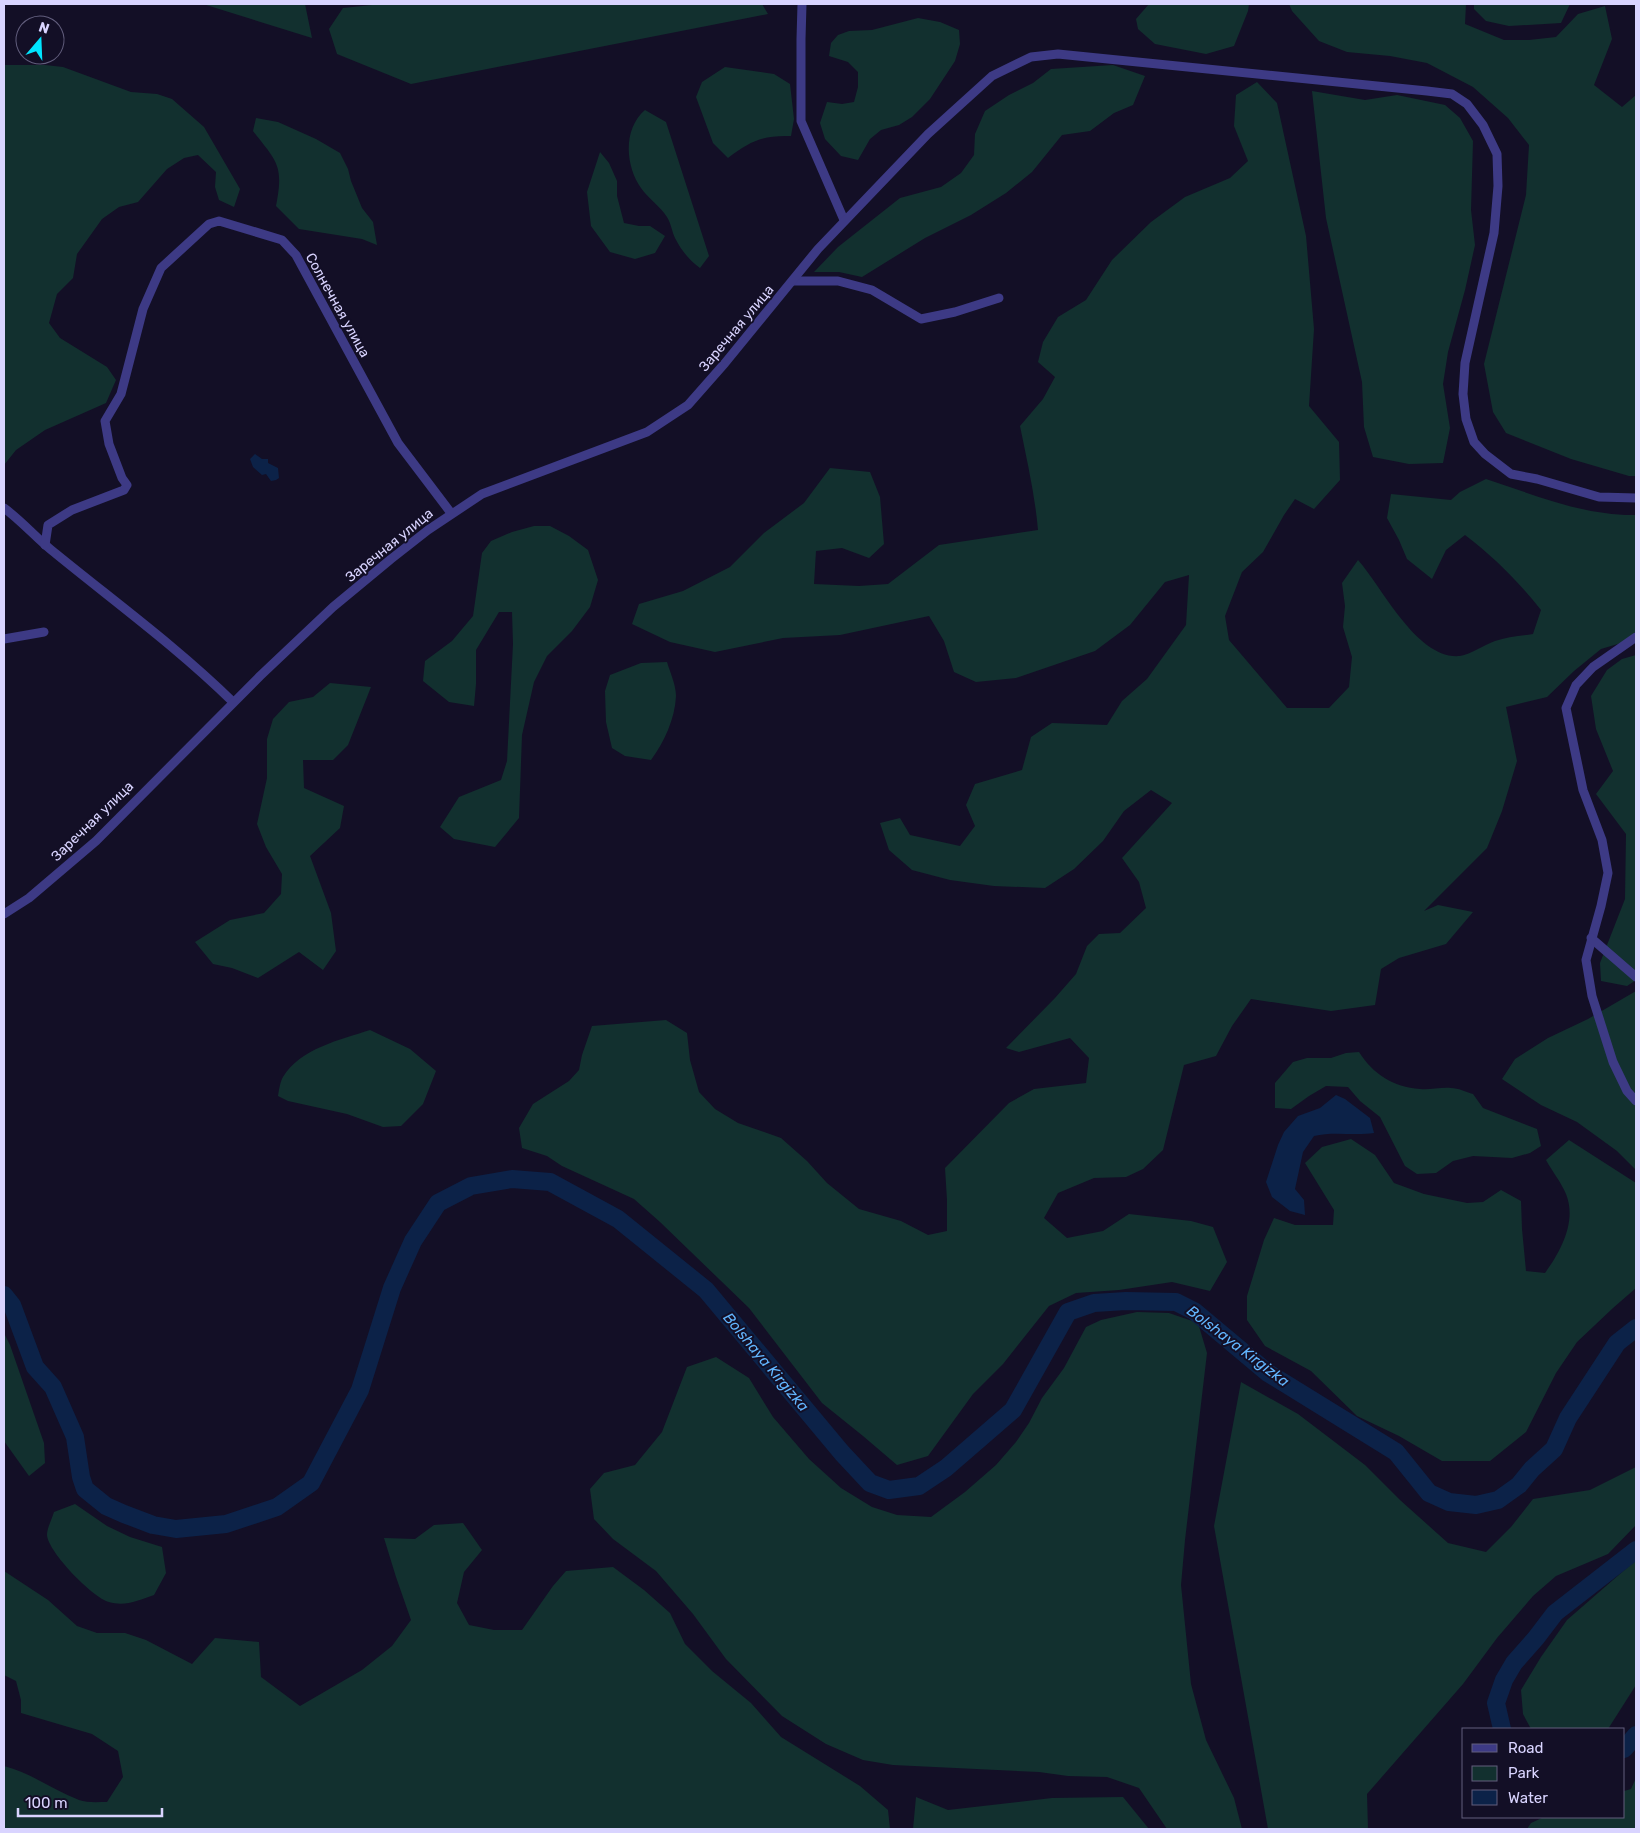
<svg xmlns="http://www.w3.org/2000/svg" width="1640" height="1833" font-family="Rubik,sans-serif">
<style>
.green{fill:#12302f}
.water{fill:#0c2248}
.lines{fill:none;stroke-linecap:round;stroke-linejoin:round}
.river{stroke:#0c2248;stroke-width:18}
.minor{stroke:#3d3a85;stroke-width:9}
.labels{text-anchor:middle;stroke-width:4;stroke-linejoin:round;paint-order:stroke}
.street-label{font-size:14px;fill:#d9d4ff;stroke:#130f26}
.water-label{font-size:15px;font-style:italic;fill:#62b6ff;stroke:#130f26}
</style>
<rect width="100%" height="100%" fill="#130f26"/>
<g class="green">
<polygon points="203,4 305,4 312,38"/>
<polygon points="373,4 762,4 768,14 411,84 337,54 329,29 343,8 372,5"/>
<polygon points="1149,4 1249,4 1248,11 1234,46 1206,54 1155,44 1138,29 1136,19"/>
<polygon points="1289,4 1466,4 1465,24 1504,40 1529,40 1556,37 1578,14 1605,6 1612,39 1594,85 1622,107 1636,95 1636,476 1629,476 1571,459 1506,433 1493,412 1484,364 1526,195 1529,145 1508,118 1473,87 1427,63 1390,56 1347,52 1319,41 1292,11"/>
<polygon points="1474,4 1570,4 1561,23 1509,26 1486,21 1474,9"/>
<polygon points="918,18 940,22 959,30 960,44 955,61 930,99 912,117 899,125 881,130 870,139 858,160 841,156 825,139 820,123 827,102 842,104 854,102 858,87 858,72 848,62 829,56 831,43 838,35 849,31 872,30"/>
<polygon points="4,65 45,65 63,67 131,92 157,94 172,99 204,127 240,189 234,207 219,200 215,187 216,172 198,155 184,158 167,169 138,202 119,207 102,219 77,254 73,278 57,294 49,323 60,338 107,367 116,380 106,403 45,430 16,450 4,465"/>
<polygon points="1113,65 1145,76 1133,105 1114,113 1090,131 1062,135 1032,172 1006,193 971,215 925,238 862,277 839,272 814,272 838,247 900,198 941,187 961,173 974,155 975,134 985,111 1009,95 1033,83 1051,69"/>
<path d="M725,67L774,74L790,84L794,119L791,136C763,135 750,141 728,158L713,143L696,97L702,82Z"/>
<path d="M1257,82L1277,103L1306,236L1314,329L1309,406L1339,442L1340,480L1314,509L1295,499L1284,515L1263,552L1242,572L1225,616L1229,640L1287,708H1329L1349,687L1352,657L1343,627L1345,606L1342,583L1358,560C1383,588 1417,660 1460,656C1471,654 1484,645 1495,641C1506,637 1520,636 1533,634L1541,610C1517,580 1495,558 1465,535L1446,550L1432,579L1407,559L1399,540L1387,518L1391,494L1451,500L1460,492L1486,479C1535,495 1584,516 1636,515V630L1631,640L1601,649L1574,671L1547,697L1506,707L1517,761L1502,811L1487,848L1424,911L1438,905L1473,912L1446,944L1399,958L1381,969L1375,1005L1331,1011L1251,999L1232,1026L1216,1056L1184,1065L1163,1150L1143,1169L1126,1177L1094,1178L1058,1193L1044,1218L1067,1238L1103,1231L1129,1214L1191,1221L1213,1227L1227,1262L1210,1291L1172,1282L1119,1290L1076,1293L1049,1306L1003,1364L973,1394L928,1456L897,1465L863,1436L822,1403L749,1308L660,1222L634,1199L562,1166L547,1156L522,1148L519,1128L533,1104L569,1081L579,1070L582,1055L592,1026L666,1020L687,1033L690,1060L699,1092L715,1109L738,1123L781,1138L807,1161L827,1183L859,1209L901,1221L928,1235L947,1231V1200L945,1168L1009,1103L1034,1089L1086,1083L1089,1058L1070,1038L1019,1052L1006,1048L1055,998L1076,974L1087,946L1099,934L1120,933L1146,908L1139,882L1122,858L1172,803L1151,790L1124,811L1103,841L1074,869L1045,888L994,886L950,880L912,870L889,850L880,823L900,818L910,835L960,846L975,826L966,805L975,784L1022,770L1031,737L1052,723L1107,725L1122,701L1147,679L1186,625L1189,575L1165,582L1130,625L1095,651L1016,678L976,682L954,672L944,641L929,616L840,635L783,638L715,652L670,642L632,624L639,604L683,591L730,567L764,533L804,503L830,468L870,472L880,497L884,544L869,558L842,548L816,551L814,584L859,586L888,584L939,545L1038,530C1035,495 1027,461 1020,426L1043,399L1055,377L1038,362L1043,342L1058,317L1086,300L1112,260L1151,222L1185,197L1230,178L1248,161L1234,126L1236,95Z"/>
<polygon points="1312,91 1365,100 1397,95 1445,105 1460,118 1473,141 1471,210 1475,245 1465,290 1448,352 1443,384 1450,428 1443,463 1409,464 1373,457 1364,427 1362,382 1326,218"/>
<path d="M645,110L666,122L709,256L700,268C689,260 681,250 675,238C672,232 671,223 667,217C660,206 648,198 641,188C625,165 623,129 645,110Z"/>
<path d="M256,118L278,122L316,139L340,153L348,169L351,181L362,208L373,222L377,245L362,239L299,229L276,206C284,165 277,162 253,131Z"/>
<polygon points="600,152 609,163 617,181 617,196 624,223 639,226 650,226 665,236 655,253 635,259 610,252 591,226 587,192"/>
<polygon points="534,526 550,526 569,536 588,550 598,580 590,607 572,631 547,656 534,682 522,735 519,818 495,847 454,839 440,827 459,797 501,780 507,761 513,644 512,612 499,612 476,650 476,684 474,706 449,702 423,681 425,661 452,641 473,616 482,553 491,541 512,532"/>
<polygon points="1636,655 1636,980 1627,986 1601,981 1600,963 1625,899 1626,834 1596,794 1613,771 1596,729 1591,696 1607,670 1622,659"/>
<path d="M667,662C670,672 676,685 676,696C675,719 664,742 651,760L625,756L612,748L606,722L605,691L610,675L641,663Z"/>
<polygon points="330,683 371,687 348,745 333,760 303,760 304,788 344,806 340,828 310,856 331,913 336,951 323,970 299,952 258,978 232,968 213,964 195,942 230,920 264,913 281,894 282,874 266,847 257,824 267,778 267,739 273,719 289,702 313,697"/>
<polygon points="1636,991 1636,1170 1617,1151 1577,1122 1541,1105 1502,1079 1515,1059 1548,1038 1588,1019"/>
<path d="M370,1030L410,1049L436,1071L423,1104L401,1126L383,1127L347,1114L288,1101L278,1096C279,1090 280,1082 283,1077C301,1048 340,1040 370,1030Z"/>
<path d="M1359,1052C1373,1074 1393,1087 1420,1089C1430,1090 1441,1087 1451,1088C1458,1088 1466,1092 1473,1094L1483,1108L1537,1129L1541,1146L1530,1153L1512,1158L1473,1156L1453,1161L1436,1173L1417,1174L1405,1166L1380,1117L1360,1101L1348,1087L1326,1086L1309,1096L1291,1109L1275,1108V1083L1293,1062L1307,1058H1331L1346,1053Z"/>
<path d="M1351,1139L1375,1155L1394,1183L1424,1194L1467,1203L1483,1202L1501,1190L1521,1201L1522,1229L1526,1271L1545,1273C1561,1251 1577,1221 1566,1194C1561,1182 1552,1171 1546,1160L1569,1140L1636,1183V1288L1613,1308L1577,1342L1556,1373L1526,1432L1490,1461H1442L1399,1436L1357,1416L1311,1371L1265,1346L1247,1320V1296L1264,1240L1274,1218L1295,1225H1333L1334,1210L1305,1163L1322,1147Z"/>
<polygon points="1137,1312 1169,1313 1198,1323 1207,1353 1185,1540 1181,1585 1191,1684 1206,1740 1234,1798 1242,1829 1167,1829 1139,1788 1107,1777 1068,1776 1039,1772 893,1765 863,1760 826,1744 782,1716 726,1659 693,1614 656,1571 613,1539 594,1519 590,1489 604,1473 635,1465 662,1432 687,1367 716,1357 749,1378 773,1417 809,1459 841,1488 872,1507 897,1515 931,1517 965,1492 996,1465 1016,1442 1029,1423 1042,1398 1064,1368 1086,1327 1101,1320"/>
<polygon points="4,1333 10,1345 44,1443 45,1463 29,1476 4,1441"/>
<polygon points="1241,1382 1298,1414 1365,1465 1400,1500 1448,1543 1486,1552 1511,1527 1533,1499 1590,1490 1636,1467 1636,1525 1608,1554 1556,1576 1533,1596 1497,1638 1463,1684 1367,1794 1368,1829 1268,1829 1214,1526"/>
<path d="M75,1504L107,1526L130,1537L162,1547L166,1573L154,1595C139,1600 125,1607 109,1602C93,1598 48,1552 47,1535C47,1528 52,1519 54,1512Z"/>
<path d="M463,1523L482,1550L464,1572L457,1603L469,1625L494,1630H522L553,1586L566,1571L613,1567L644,1590L670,1613L685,1644L712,1671L751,1703L781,1737L860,1786L888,1810L890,1829H4V1766C31,1773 53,1790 79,1800C87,1803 98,1802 107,1802L123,1777L118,1751L92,1734L21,1713V1700L16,1681L4,1675V1571L48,1600L77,1626L97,1633H125L146,1640L192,1664L215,1638L259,1642L261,1677L300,1706L362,1670L392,1646L411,1620L396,1577L384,1538L415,1539L434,1525Z"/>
<polygon points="1636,1560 1636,1685 1608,1729 1531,1729 1523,1714 1521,1690 1541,1657 1567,1620"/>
<polygon points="1636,1778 1636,1829 1527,1829 1531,1823 1544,1817 1624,1817 1624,1791 1631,1789"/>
<polygon points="916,1797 948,1810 1052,1798 1123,1797 1149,1829 913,1829"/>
</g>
<g class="water">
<polygon points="255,454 262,459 268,459 268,463 278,468 279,478 276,480 271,481 266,474 262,475 253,467 250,459"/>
<path d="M1336,1095L1345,1099L1370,1118L1374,1133C1354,1136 1333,1131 1314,1136L1303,1152L1295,1189L1304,1200L1305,1215L1290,1211L1272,1197L1266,1182L1278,1145L1284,1132L1298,1116L1320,1108Z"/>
</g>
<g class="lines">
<g class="river">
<polyline points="4,1295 12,1305 35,1367 53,1387 75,1437 81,1477 85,1489 106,1506 124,1514 153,1525 176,1529 226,1524 277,1507 311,1483 360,1390 392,1288 413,1241 438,1203 471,1186 512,1179 550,1182 618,1219 706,1290 842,1453 870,1483 889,1490 919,1486 946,1468 1013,1410 1068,1312 1094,1303 1126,1301 1176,1302 1194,1311 1268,1373 1396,1452 1429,1493 1449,1502 1476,1505 1498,1500 1519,1485 1532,1469 1554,1449 1568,1418 1617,1343 1636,1328"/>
<polyline points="1502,1729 1496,1703 1504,1680 1514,1663 1536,1638 1555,1613 1636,1550"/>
<polyline points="1624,1749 1636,1735"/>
</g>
<g class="minor">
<polyline points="802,4 801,39 801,121 844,220"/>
<polyline points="793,281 838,281 872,290 921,319 955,312 999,298"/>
<path d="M4,508C22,521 37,539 55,553C115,602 178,648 233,702"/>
<polyline points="45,545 48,525 72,510 124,490 127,485 122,478 109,444 105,421 121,394 143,309 161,268 209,224 219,221 282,240 296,255 398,443 451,513"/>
<polyline points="1636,637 1593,667 1576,685 1566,708 1583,790 1602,840 1608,873 1601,906 1586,960 1592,996 1613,1062 1627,1091 1636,1101"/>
<polyline points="4,639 44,632"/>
<polyline points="4,914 29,898 96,841 260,676 333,607 391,559 428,530 482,494 647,432 688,405 725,363 818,249 928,134 992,76 1031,57 1058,54 1427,91 1452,94 1467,104 1483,125 1497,154 1498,186 1494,233 1465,363 1463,394 1466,419 1474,442 1485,454 1511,474 1537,479 1599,497 1636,498"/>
<polyline points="1591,938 1636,977"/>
</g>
</g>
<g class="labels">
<g class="street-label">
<text transform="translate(338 305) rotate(61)" y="5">Солнечная улица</text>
<text transform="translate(736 328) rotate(-50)" y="5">Заречная улица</text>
<text transform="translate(389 545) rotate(-39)" y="5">Заречная улица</text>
<text transform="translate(92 821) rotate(-44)" y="5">Заречная улица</text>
</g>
<g class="water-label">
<text transform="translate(1238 1346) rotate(37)" y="5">Bolshaya Kirgizka</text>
<text transform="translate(766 1362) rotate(50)" y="5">Bolshaya Kirgizka</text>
</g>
</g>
<rect width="1640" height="1833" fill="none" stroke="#d9d4ff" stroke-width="10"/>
<rect x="1462" y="1728" width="162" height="90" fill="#130f26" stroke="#625e7d"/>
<rect x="1472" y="1744" width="25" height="8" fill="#3d3a85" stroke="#625e7d"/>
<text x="1508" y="1753" font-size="15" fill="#d9d4ff">Road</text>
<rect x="1472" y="1766" width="25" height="15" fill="#12302f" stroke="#625e7d"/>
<text x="1508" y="1778" font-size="15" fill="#d9d4ff">Park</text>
<rect x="1472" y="1790" width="25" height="15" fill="#0c2248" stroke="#625e7d"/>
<text x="1508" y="1803" font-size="15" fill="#d9d4ff">Water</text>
<g transform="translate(40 40) rotate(19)"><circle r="24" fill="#130f26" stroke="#625e7d"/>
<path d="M0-4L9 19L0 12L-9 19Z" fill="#00e5ff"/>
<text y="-8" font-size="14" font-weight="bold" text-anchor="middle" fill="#d9d4ff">N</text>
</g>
<path d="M18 1808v8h144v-8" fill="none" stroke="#d9d4ff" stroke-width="2.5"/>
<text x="25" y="1808" font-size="15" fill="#d9d4ff" stroke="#130f26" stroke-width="4" paint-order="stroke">100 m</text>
</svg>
